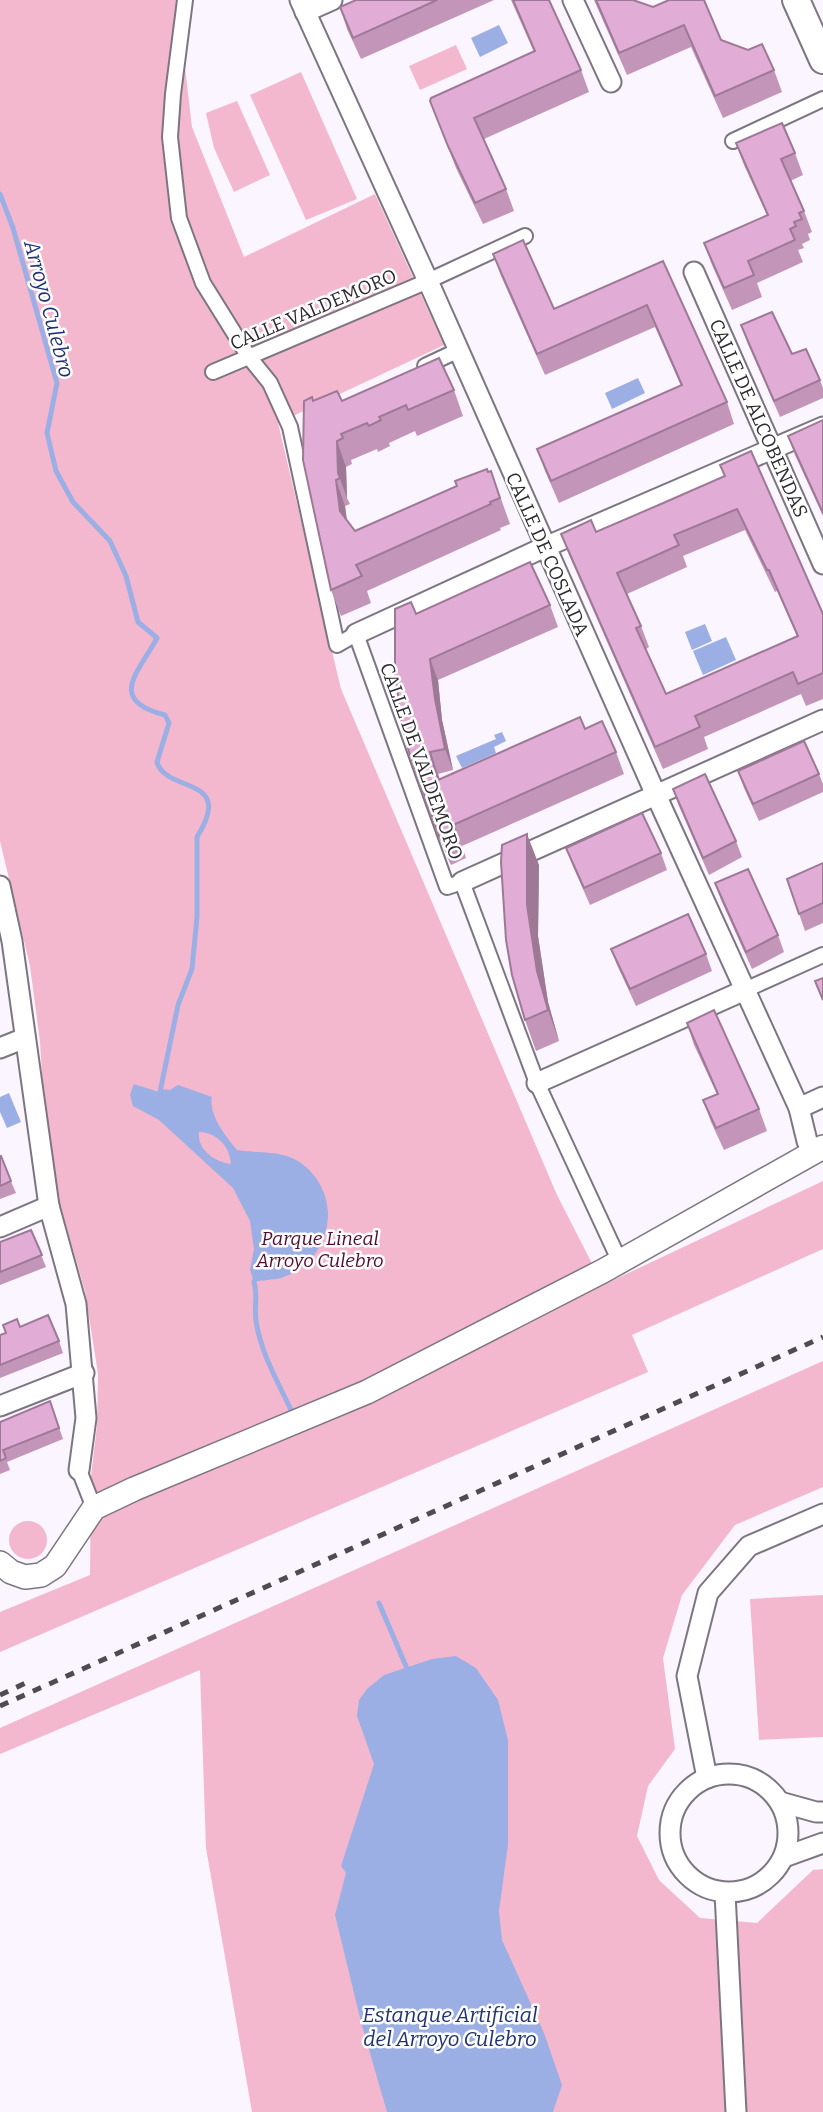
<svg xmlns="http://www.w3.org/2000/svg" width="823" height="2112" font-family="Bitter,serif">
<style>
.green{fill:#f3b8ce}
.water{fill:#9bafe5;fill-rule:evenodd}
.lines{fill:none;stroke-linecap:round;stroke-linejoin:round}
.stream{stroke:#9bafe5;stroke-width:5}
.pedestrian-casing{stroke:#7d7582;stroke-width:18}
.minor-casing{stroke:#7d7582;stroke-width:23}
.tertiary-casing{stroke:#7d7582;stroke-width:26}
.secondary-casing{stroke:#7d7582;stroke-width:30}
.pedestrian{stroke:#fff;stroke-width:14}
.minor{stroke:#fff;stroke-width:19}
.tertiary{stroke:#fff;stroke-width:23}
.secondary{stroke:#fff;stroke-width:26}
.rail{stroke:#4f4c51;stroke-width:5;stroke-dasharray:9 9;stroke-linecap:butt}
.wall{fill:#c295b9;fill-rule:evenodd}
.shaded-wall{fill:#9e7996}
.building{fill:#e1add7;stroke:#9e7996;stroke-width:2;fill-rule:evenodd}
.labels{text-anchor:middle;stroke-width:5;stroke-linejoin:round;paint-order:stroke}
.street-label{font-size:19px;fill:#2e2b30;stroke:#fff}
.park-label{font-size:19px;font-style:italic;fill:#550931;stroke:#fff}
.water-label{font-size:21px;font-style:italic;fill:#213272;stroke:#fff}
</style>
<rect width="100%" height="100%" fill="#fbf5ff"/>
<g class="green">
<polygon points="0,0 177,0 192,127 244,257 375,194 444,345 278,423 341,689 557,1195 603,1285 823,1181 823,1249 632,1335 648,1372 0,1652 0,1612 90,1575 91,1476 97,1426 98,1374 85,1291 58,1198 45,1122 40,1042 30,966 0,841"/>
<polygon points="456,45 467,69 420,90 409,66"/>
<polygon points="301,72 357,199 306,220 250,95"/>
<polygon points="237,101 270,175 234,192 214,148 206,113"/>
<polygon points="823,1361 823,1487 735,1525 682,1595 663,1658 675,1749 648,1786 637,1836 659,1880 700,1918 757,1923 813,1870 823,1869 823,2112 252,2112 206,1848 200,1670 0,1754 0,1728"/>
<circle cx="28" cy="1540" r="19"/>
<polygon points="823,1595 823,1737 759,1740 750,1599"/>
</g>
<g class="water">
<polygon points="499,25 508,43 480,57 471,38"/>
<polygon points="638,378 645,393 612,409 605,393"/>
<polygon points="705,624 712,641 692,650 685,632"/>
<polygon points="726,637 736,660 703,675 693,651"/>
<polygon points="502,732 506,741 494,747 496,753 462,768 456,756 496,739 494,735"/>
<path d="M134,1084L159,1092L161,1089L170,1090L178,1085L212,1097C208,1114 226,1137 237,1150C260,1154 285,1149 305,1166C319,1178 327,1194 328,1213C328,1243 311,1268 281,1278C273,1280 262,1280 254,1282L250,1270L254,1249L250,1221L233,1188L159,1120L133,1106L130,1095ZM199,1132C216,1132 230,1146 231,1164C215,1162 197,1150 199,1132Z"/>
<polygon points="9,1093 21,1122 7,1128 0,1112 0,1097"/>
<polygon points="456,1656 476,1668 498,1700 508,1740 508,1844 499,1911 502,1940 544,2033 562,2085 553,2112 387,2112 361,2022 335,1915 346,1873 341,1866 374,1764 357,1716 359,1700 367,1689 384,1675 432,1659"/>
</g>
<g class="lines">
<g class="stream">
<path d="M0,194L13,228L57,383L47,433L56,471L73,502L110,541L126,576L138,622L157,638C139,672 106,700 165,715L169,723L157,762C166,794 236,775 197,837V917L192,969L178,1005L160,1092L162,1096"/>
<path d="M257,1275L254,1282C258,1295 254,1307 256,1321C261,1354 279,1384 293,1414"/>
<polyline points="379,1603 408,1671"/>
</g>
<g class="pedestrian-casing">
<g id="pedestrian">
<polyline points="185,0 173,94 170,137 179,218 203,283 249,357 270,383 290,427 337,645 356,634 447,887 462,882 537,1083 620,1262"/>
<polyline points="733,141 823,99"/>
<polyline points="425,366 459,350"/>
<polyline points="213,372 428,281 525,236"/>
<polyline points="745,990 823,955"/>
<polyline points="79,1470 94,1508"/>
</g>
</g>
<g class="minor-casing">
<g id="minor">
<polyline points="300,0 428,281 656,795 799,1108 807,1141 812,1152"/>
<polyline points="573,0 611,82"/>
<polyline points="305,12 332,0"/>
<polyline points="694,272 823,564"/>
<polyline points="356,634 545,547 823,427"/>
<polyline points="462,882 823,720"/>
<polyline points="0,886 12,941 49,1206 76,1304 86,1418 79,1470"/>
<polyline points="0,1048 25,1038"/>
<polyline points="537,1083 745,990"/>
<polyline points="799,1108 823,1097"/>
<polyline points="0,1227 49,1206"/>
<polyline points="0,1406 84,1373"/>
<circle cx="729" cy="1833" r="59"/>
<polyline points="707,1778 687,1676 708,1593 749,1546 823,1514"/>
<polyline points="780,1802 816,1812 823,1812"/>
<polyline points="784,1857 823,1843"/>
<polyline points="725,1893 736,2112"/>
</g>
</g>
<g class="tertiary-casing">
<polyline id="tertiary" points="0,1563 11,1572 25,1577 41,1575 55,1566 94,1508 134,1489 367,1392 603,1271 823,1147"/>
</g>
<g class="secondary-casing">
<polyline id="secondary" points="796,0 823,60"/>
</g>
<use href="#pedestrian" class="pedestrian"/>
<use href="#minor" class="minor"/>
<use href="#tertiary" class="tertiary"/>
<use href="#secondary" class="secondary"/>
<g class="rail">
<polyline points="0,1695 30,1681"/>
<polyline points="0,1706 823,1337"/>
</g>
</g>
<g class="wall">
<polygon points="356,0 494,0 361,59 347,29 340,7"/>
<polygon points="511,0 549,0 581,70 589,92 484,139 506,189 514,211 483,224 456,168 430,101 534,52"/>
<polygon points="594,0 633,0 721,40 774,70 782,92 723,118 691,47 627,75"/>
<polygon points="736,143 795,153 803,175 790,181 804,211 812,232 808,234 810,240 802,244 804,248 798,250 803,262 757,283 762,297 732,310 712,265 704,243 767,215 744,165"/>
<polygon points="493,254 554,309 663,261 727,402 734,424 559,503 545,471 537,449 681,386 655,327 545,375 501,276"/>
<polygon points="741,325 792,354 820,380 823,388 823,398 780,417 747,342"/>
<polygon points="454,390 463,416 417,436 415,431 389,443 390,446 378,452 377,449 351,460 352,464 346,467 347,498 350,504 345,506 347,521 355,531 491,471 510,524 500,528 501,530 367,591 371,603 341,616 331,590 313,401 342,401"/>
<polygon points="823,420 823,516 795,455 788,436"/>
<path d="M720,465L823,614V699L806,706L801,694L704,737L708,749L663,769L569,555L561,534L596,532L725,476ZM745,530L775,592L777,591L797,636L666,694L646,649L649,647L641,626L627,594L687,567L683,556Z"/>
<polygon points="550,605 558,627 438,680 442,720 453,770 438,774 440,779 585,729 616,752 624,774 462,846 466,858 451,865 447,857 409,752 416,614"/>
<polygon points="738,771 819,774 823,784 823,792 759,821 744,788"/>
<polygon points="673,789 736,841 742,857 709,875 679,806"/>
<polygon points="566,848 661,853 667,870 590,905 572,864"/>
<polygon points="823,863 823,923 805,931 787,879"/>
<polygon points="539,865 538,936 548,1002 559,1041 536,1051 525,1020"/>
<polygon points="715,883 778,935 784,952 752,969 721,900"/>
<polygon points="611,949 706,954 712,971 636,1006 617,965"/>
<polygon points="687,1023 759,1109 767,1131 724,1150 711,1122 703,1100 717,1094 694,1045"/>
<polygon points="0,1156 16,1193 0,1199"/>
<polygon points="31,1230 46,1267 0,1285 0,1242"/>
<polygon points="20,1327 59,1341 63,1353 0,1378 0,1335"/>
<polygon points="50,1401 63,1439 7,1462 10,1470 0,1474 0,1422"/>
</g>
<g class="shaded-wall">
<polygon points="337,441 346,467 347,498 338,473"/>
<polygon points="336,480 345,506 349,537 340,511"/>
<polygon points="430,659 438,680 442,720 453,770 445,749 435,699"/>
<polygon points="430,752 438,774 446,802 438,780"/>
<polygon points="527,834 539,865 538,936 548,1002 559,1041 548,1010 537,971 527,905"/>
</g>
<g class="building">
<polygon points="356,0 437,0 353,38 340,7"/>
<polygon points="513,0 549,0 581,70 474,118 506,189 475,203 448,146 430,101 431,98 535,51"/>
<polygon points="596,0 633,0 653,7 669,0 704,0 721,40 748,50 762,44 774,70 715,96 684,25 619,53"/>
<polygon points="782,123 795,153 781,159 804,211 799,213 802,219 794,222 796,226 790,229 795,240 748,261 754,275 724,288 704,243 768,215 736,143"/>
<polygon points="523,240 554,309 663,261 727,402 551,481 537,449 682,385 647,305 537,354 493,254"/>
<polygon points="772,312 792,354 806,349 820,380 774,401 741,325"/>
<polygon points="439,358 454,390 408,410 406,405 379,417 381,420 369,426 367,423 341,434 343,438 337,441 338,473 340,478 336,480 340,511 355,531 457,486 455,481 487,469 488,472 491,471 500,498 490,502 491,504 356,565 362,576 331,590 303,460 304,401 312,397 313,401 337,391 342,401"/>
<polygon points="823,420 823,513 788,436"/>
<path d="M751,451L823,614V673L798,684L793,672L695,716L700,727L655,747L561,534L591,520L596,532L661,504L725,476L720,465ZM737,509L767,570H769L798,636L666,694L636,628L641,626L617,573L679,545L674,535Z"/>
<polygon points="530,562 550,605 430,659 435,699 445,749 430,752 438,780 580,717 585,729 602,721 616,752 453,825 458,836 443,843 439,836 409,752 401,720 395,673 395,609 411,602 416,614"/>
<polygon points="804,741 819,774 753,804 738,771"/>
<polygon points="705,774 736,841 703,858 673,789"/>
<polygon points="642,813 661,853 584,888 566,848"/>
<polygon points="527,834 527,905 537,971 548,1010 525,1020 512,975 506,940 501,862 502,845"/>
<polygon points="823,863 823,903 799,914 787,879"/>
<polygon points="748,869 778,935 746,952 715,883"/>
<polygon points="688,914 706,954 630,989 611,949"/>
<polygon points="823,978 823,1000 815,981"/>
<polygon points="714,1010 759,1109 716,1128 703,1100 718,1094 687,1023"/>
<polygon points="0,1156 1,1156 11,1181 0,1186"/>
<polygon points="31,1230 42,1255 0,1272 0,1242"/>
<polygon points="48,1315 59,1341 0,1365 0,1335 6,1333 3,1325 17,1319 20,1327"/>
<polygon points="50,1401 59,1428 3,1450 6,1458 0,1461 0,1422"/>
</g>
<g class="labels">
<g class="street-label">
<text transform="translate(313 309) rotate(-23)" y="7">CALLE VALDEMORO</text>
<text transform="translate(759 418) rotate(66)" y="7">CALLE DE ALCOBENDAS</text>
<text transform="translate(548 554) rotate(66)" y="7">CALLE DE COSLADA</text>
<text transform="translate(422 761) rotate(70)" y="7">CALLE DE VALDEMORO</text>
</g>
<g class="park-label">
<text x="320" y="1245">Parque Lineal<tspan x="320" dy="22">Arroyo Culebro</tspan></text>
</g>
<g class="water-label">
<text transform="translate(49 309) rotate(75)" y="7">Arroyo Culebro</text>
<text x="450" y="2022">Estanque Artificial<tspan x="450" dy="24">del Arroyo Culebro</tspan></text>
</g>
</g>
</svg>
